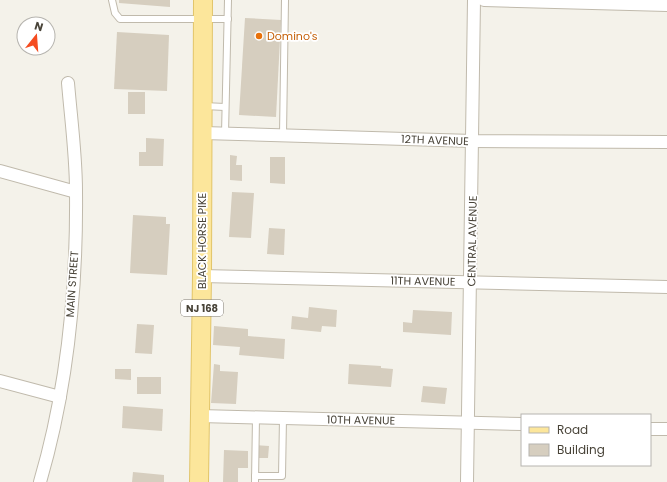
<svg xmlns="http://www.w3.org/2000/svg" width="667" height="482" font-family="Poppins,sans-serif">
<style>
.building{fill:#d6cebf}
.lines{fill:none;stroke-linecap:round;stroke-linejoin:round}
.lane-casing{stroke:#c0baac;stroke-width:8}
.street-casing{stroke:#c0baac;stroke-width:14}
.primary-casing{stroke:#e2c56a;stroke-width:20}
.lane{stroke:#fff;stroke-width:6}
.street{stroke:#fff;stroke-width:12}
.primary{stroke:#fce69b;stroke-width:18}
.food-dot{fill:#e8710a;stroke:#fff;stroke-width:1.5}
.labels{text-anchor:middle;stroke-width:3.5;stroke-linejoin:round;paint-order:stroke}
.shield{fill:#fff;stroke:#7f7b74;stroke-width:1}
.shield-label{font-size:10px;font-weight:bold;fill:#484338}
.food-label{font-size:11px;fill:#c56008;stroke:#fff;text-anchor:start}
.street-label{font-size:11px;fill:#484338;stroke:#fff}
</style>
<rect width="100%" height="100%" fill="#f4f2ea"/>
<g class="building">
<polygon points="119,0 170,0 170,7 119,3"/>
<polygon points="245,18 281,20 276,117 239,115"/>
<polygon points="117,32 169,35 167,91 114,89"/>
<rect x="128" y="92" width="17" height="22"/>
<polygon points="146,138 164,139 163,166 139,166 139,152 146,152"/>
<polygon points="230,155 237,156 236,165 242,165 242,181 230,180"/>
<polygon points="270,157 285,157 285,184 270,183"/>
<polygon points="232,192 254,193 251,238 229,237"/>
<polygon points="133,215 166,217 166,224 170,224 167,275 130,273"/>
<polygon points="269,228 285,229 284,255 267,254"/>
<polygon points="309,307 337,310 336,327 322,326 321,332 291,329 292,316 308,318"/>
<polygon points="413,310 452,312 451,335 403,332 403,322 412,323"/>
<polygon points="137,324 154,325 152,354 135,353"/>
<polygon points="214,326 248,329 248,336 285,339 284,359 239,355 240,347 213,345"/>
<polygon points="214,364 220,365 220,371 238,372 236,404 211,403"/>
<polygon points="349,364 381,366 381,368 393,369 391,387 348,384"/>
<polygon points="115,369 131,369 131,380 115,379"/>
<rect x="137" y="377" width="24" height="17"/>
<polygon points="423,386 447,388 445,404 421,402"/>
<polygon points="123,406 163,409 162,431 122,428"/>
<polygon points="252,445 269,446 268,458 252,458"/>
<polygon points="224,450 248,451 248,468 238,468 238,482 223,482"/>
<polygon points="133,472 164,475 164,482 132,482"/>
</g>
<g class="lines">
<g class="lane-casing">
<g id="lane">
<polyline points="112,0 115,13 120,19 228,19"/>
<polyline points="204,106 225,107"/>
<polyline points="225,134 228,0"/>
<polyline points="283,135 285,0"/>
<polyline points="255,476 282,476 283,418"/>
<polyline points="255,482 256,417"/>
</g>
</g>
<g class="street-casing">
<g id="street">
<polyline points="484,0 667,5"/>
<polyline points="203,133 473,141 667,142"/>
<polyline points="0,171 76,192"/>
<polyline points="202,276 667,287"/>
<polyline points="0,381 60,397"/>
<polyline points="200,416 522,424"/>
<polyline points="650,429 667,429"/>
<path d="M40,482C67,390 77,287 76,191C76,155 71,119 68,83"/>
<polyline points="467,482 474,0"/>
</g>
</g>
<g class="primary-casing">
<polyline id="primary" points="199,482 202,276 203,0"/>
</g>
<use href="#lane" class="lane"/>
<use href="#street" class="street"/>
<use href="#primary" class="primary"/>
</g>
<circle class="food-dot" cx="259" cy="36" r="4"/>
<g class="labels">
<rect class="shield" x="181" y="300" width="42" height="16" rx="3"/>
<g class="shield-label">
<text x="202" y="312">NJ 168</text>
</g>
<g class="food-label">
<text x="267" y="40">Domino's</text>
</g>
<g class="street-label">
<text transform="translate(435 140) rotate(2)" y="4">12TH AVENUE</text>
<text transform="translate(202 241) rotate(-90)" y="4">BLACK HORSE PIKE</text>
<text transform="translate(472 241) rotate(-89)" y="4">CENTRAL AVENUE</text>
<text transform="translate(423 281) rotate(1)" y="4">11TH AVENUE</text>
<text transform="translate(72 284) rotate(-86)" y="4">MAIN STREET</text>
<text transform="translate(361 420) rotate(1)" y="4">10TH AVENUE</text>
</g>
</g>
<rect x="521" y="414" width="130" height="52" fill="#ffffff" stroke="#b6b4af"/>
<rect x="529" y="427" width="20" height="6" fill="#fce69b" stroke="#b6b4af"/>
<text x="557" y="434" font-size="12" fill="#484338">Road</text>
<rect x="529" y="444" width="20" height="12" fill="#d6cebf" stroke="#b6b4af"/>
<text x="557" y="454" font-size="12" fill="#484338">Building</text>
<g transform="translate(36 36) rotate(17)"><circle r="19" fill="#ffffff" stroke="#b6b4af"/>
<path d="M0-3L7 15L0 10L-7 15Z" fill="#f54c20"/>
<text y="-6" font-size="11" font-weight="bold" text-anchor="middle" fill="#484338">N</text>
</g>
</svg>
